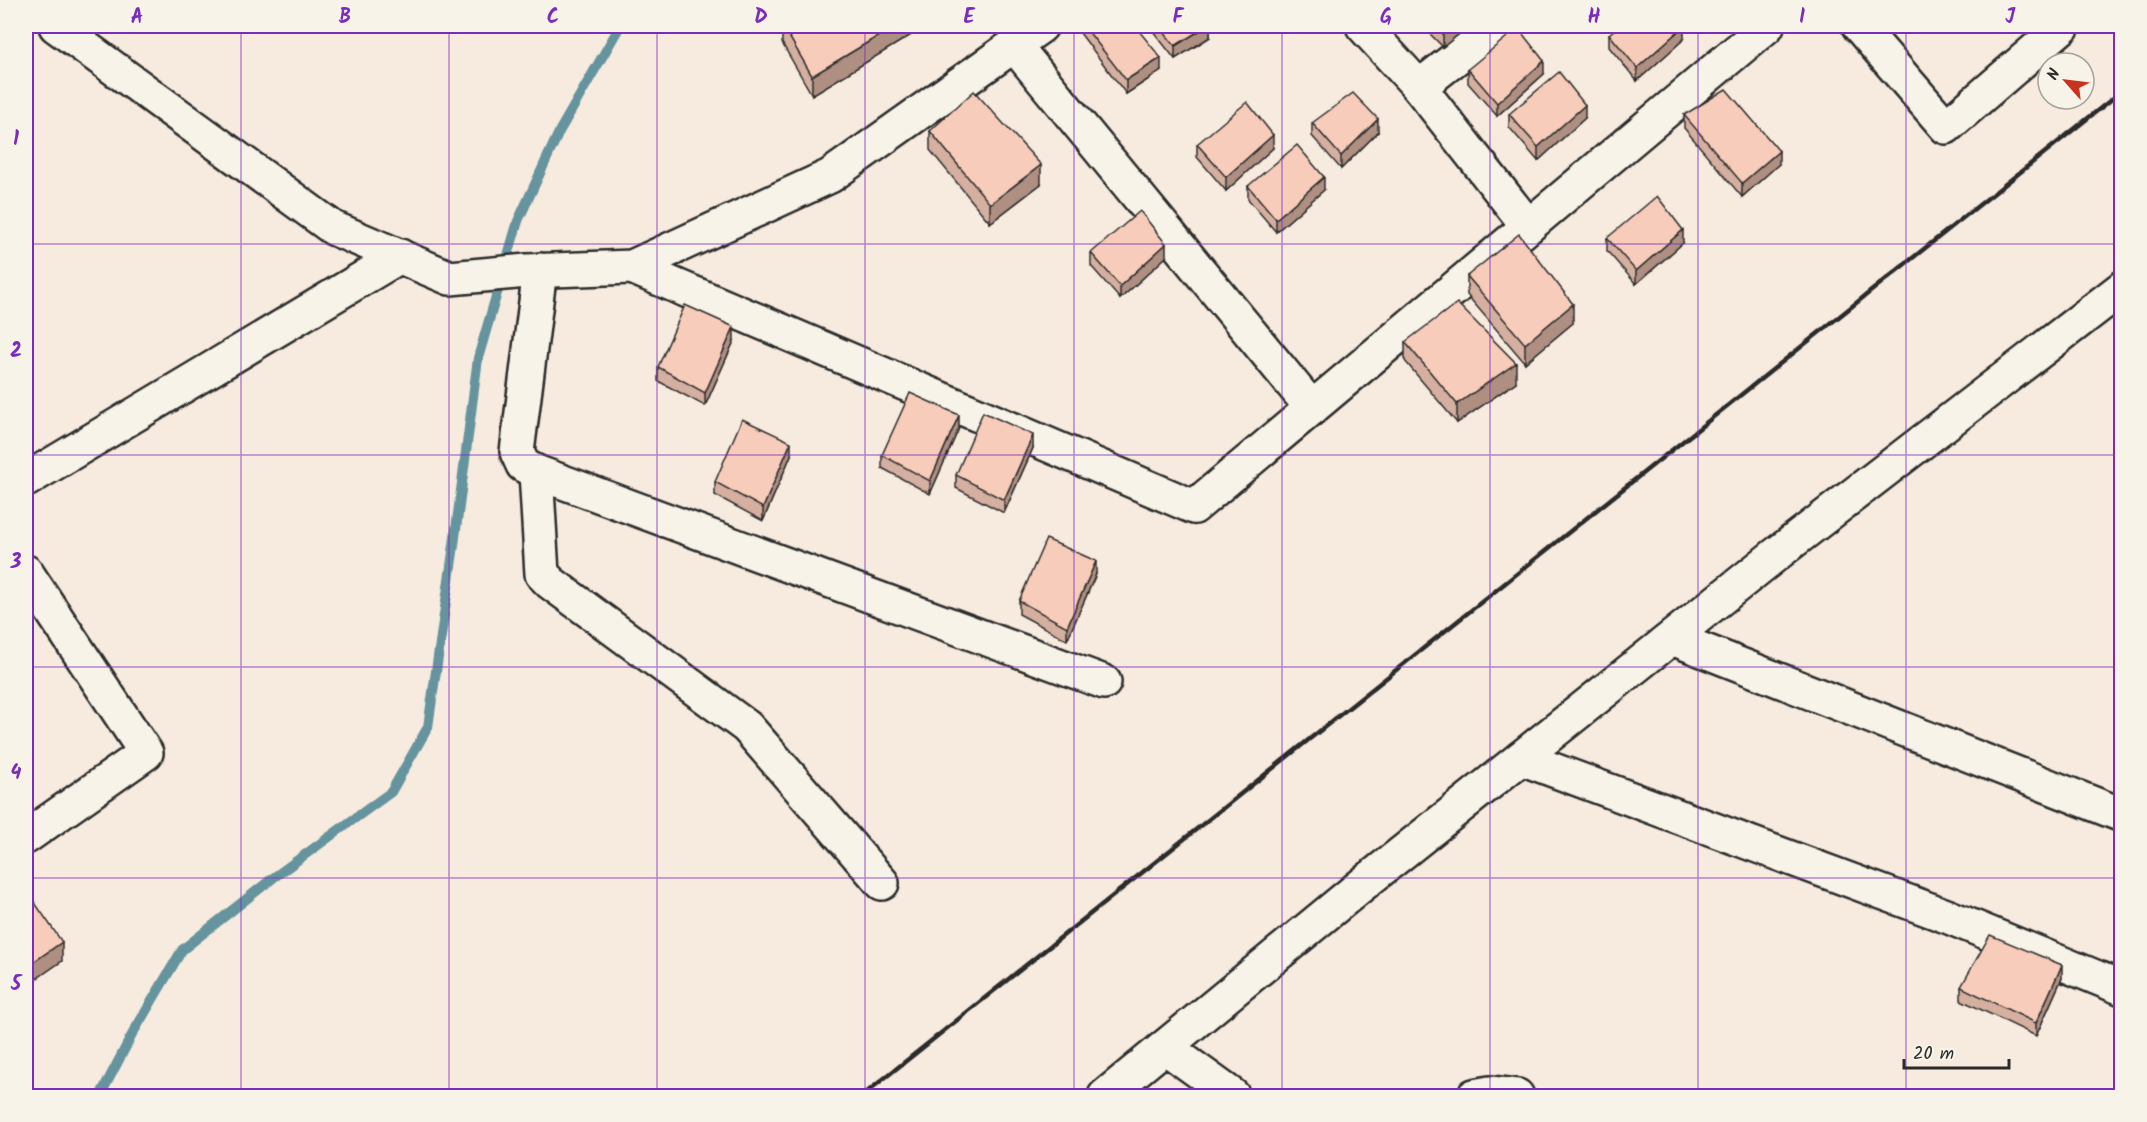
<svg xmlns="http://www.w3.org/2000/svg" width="2147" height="1122" font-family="Kalam,sans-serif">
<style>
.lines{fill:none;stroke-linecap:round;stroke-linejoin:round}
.stream{stroke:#65939e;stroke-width:10}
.street-casing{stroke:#2b2b2b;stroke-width:38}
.street{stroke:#f7f3e8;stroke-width:33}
.rail{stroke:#2b2b2b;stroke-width:4.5}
.wall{fill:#d5afa0;stroke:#2b2b2b;stroke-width:1.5}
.shaded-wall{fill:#ae8f82;stroke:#2b2b2b;stroke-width:1.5}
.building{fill:#f8ccba;stroke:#2b2b2b;stroke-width:1.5}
.grid{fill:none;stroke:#7b2cbf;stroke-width:1.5;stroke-opacity:0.55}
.neatline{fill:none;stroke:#7b2cbf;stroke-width:2}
.grid-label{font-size:20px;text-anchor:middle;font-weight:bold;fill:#7b2cbf}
</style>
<rect width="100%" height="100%" fill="#f7ebdf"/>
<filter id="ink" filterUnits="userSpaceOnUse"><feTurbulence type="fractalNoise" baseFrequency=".0167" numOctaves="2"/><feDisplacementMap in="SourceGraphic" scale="12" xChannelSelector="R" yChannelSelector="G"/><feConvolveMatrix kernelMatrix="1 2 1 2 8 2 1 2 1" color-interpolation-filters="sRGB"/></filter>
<g filter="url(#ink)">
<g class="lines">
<polyline class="stream" points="100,1096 133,1033 182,950 273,878 391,792 428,727 454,545 478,358 518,221 560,130 620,26"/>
<g class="street-casing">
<g id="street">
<polyline points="56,26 333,228 450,278 527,271 632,267 830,176 1041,26"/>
<polyline points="1363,26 1419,87 1528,226"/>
<polyline points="1859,26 1946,127 2063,26"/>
<polyline points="1014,45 1312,408"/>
<polyline points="1419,87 1497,26"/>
<polyline points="632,267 1194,507 1767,26"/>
<polyline points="540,270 517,452 523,465 536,472 1104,682"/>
<polyline points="536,472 542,574 551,583 747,727 882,883"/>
<polyline points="26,480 400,256"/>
<polyline points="26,572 146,753 26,837"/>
<polyline points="1672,638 2122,815"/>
<polyline points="1521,758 1949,917 2122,988"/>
<polyline points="1165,1047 1233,1096"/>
<polyline points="1105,1096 1358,888 1774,556 2122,288"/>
<polyline points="1474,1096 1490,1093 1517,1096"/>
</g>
</g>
<use href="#street" class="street"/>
<polyline class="rail" points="862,1096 2122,91"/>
</g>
<g class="wall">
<polygon points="782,26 926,26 812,95 782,43"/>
<polygon points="1080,26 1135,26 1161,71 1126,94 1080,33"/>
<polygon points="1149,26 1210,26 1210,37 1175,59"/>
<polygon points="1422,26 1469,26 1443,47"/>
<polygon points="1609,34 1684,39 1637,81 1609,47"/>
<polygon points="1468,69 1544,74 1497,116 1468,83"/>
<polygon points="1509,114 1585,118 1538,161 1509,127"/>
<polygon points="1684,115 1779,164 1742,197 1684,128"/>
<polygon points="1312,123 1378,132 1341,169 1312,136"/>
<polygon points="930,131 1041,184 990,223 930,150"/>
<polygon points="1197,144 1273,148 1226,191 1197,157"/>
<polygon points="1248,186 1324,190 1276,232 1248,199"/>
<polygon points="1607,238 1683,243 1636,284 1607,251"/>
<polygon points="1091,253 1166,257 1120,299 1091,266"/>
<polygon points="1467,276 1573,323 1525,363 1467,295"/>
<polygon points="734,341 705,406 658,381 658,367"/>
<polygon points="1405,342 1516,382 1457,423 1405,361"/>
<polygon points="959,428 930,494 882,468 882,455"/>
<polygon points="1033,448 1004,513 956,488 956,475"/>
<polygon points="791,455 763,521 715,495 715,482"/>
<polygon points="1096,574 1067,640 1019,614 1019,601"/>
<polygon points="2062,978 2036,1036 1961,1000 1961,987"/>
</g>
<g class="shaded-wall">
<polygon points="895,26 926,26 812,95 812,76"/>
<polygon points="1207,26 1210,26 1210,37 1175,59 1175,46"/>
<polygon points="1453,26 1469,26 1443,47 1443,34"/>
<polygon points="1684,26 1684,39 1637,81 1637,68"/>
<polygon points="1161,58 1161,71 1126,94 1126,80"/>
<polygon points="1544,61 1544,74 1497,116 1497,103"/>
<polygon points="1585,105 1585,118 1538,161 1538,147"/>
<polygon points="1378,119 1378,132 1341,169 1341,156"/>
<polygon points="1273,135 1273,148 1226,191 1226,177"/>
<polygon points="1779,151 1779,164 1742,197 1742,183"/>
<polygon points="1041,165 1041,184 990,223 990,204"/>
<polygon points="1324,177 1324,190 1276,232 1276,219"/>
<polygon points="1683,230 1683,243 1636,284 1636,271"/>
<polygon points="1166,244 1166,257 1120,299 1120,286"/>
<polygon points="1573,304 1573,323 1525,363 1525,344"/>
<polygon points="734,327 734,341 705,406 705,393"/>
<polygon points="1516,363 1516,382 1457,423 1457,404"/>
<polygon points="959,415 959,428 930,494 930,481"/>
<polygon points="1033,435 1033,448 1004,513 1004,500"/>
<polygon points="791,442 791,455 763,521 763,508"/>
<polygon points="1096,561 1096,574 1067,640 1067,627"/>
<polygon points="62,942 62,961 26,986 26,967"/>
<polygon points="2062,965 2062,978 2036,1036 2036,1023"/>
</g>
<g class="building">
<polygon points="783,26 895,26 812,76"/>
<polygon points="1084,26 1135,26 1161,58 1126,80"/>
<polygon points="1159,26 1207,26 1175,46"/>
<polygon points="1435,26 1453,26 1443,34"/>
<polygon points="1619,26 1684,26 1637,68 1609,34"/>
<polygon points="1518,28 1544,61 1497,103 1468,69"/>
<polygon points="1559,72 1585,105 1538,147 1509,114"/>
<polygon points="1726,89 1779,151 1742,183 1684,115"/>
<polygon points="974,91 1041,165 990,204 930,131"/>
<polygon points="1353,93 1378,119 1341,156 1312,123"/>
<polygon points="1247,102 1273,135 1226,177 1197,144"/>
<polygon points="1297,145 1324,177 1276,219 1248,186"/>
<polygon points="1657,196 1683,230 1636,271 1607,238"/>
<polygon points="1140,211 1166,244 1120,286 1091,253"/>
<polygon points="1519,234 1573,304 1525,344 1467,276"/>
<polygon points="1457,303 1516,363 1457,404 1405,342"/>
<polygon points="685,305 734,327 705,393 658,367"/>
<polygon points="910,393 959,415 930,481 882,455"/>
<polygon points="983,412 1033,435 1004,500 956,475"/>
<polygon points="742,419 791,442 763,508 715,482"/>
<polygon points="1046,539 1096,561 1067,627 1019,601"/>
<polygon points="26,890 62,942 26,967"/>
<polygon points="1990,935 2062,965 2036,1023 1961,987"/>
</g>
</g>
<path class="grid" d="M241,26V1096M449,26V1096M657,26V1096M865,26V1096M1074,26V1096M1282,26V1096M1490,26V1096M1698,26V1096M1906,26V1096M26,244H2122M26,455H2122M26,667H2122M26,878H2122"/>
<rect width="2147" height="1122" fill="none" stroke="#f7f3e8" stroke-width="66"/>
<g transform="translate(2066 81) rotate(298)"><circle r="28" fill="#f7f3e8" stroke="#a5a39c" stroke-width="1.5"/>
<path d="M0-4.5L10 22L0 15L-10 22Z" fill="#c8321e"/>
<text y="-9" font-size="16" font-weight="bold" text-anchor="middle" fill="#2b2b2b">N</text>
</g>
<path d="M1904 1059v9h105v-9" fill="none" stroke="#2b2b2b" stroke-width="3"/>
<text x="1913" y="1059" font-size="18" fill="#2b2b2b" stroke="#f7f3e8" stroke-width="4.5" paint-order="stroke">20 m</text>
<rect x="33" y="33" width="2081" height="1056" class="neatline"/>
<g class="grid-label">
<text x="137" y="23">A</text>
<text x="345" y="23">B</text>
<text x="553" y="23">C</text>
<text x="761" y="23">D</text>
<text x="969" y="23">E</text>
<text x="1178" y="23">F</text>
<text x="1386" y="23">G</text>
<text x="1594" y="23">H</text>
<text x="1802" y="23">I</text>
<text x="2010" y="23">J</text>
<text x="16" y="145">1</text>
<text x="16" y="357">2</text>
<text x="16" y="568">3</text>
<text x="16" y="779">4</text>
<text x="16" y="990">5</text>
</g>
</svg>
